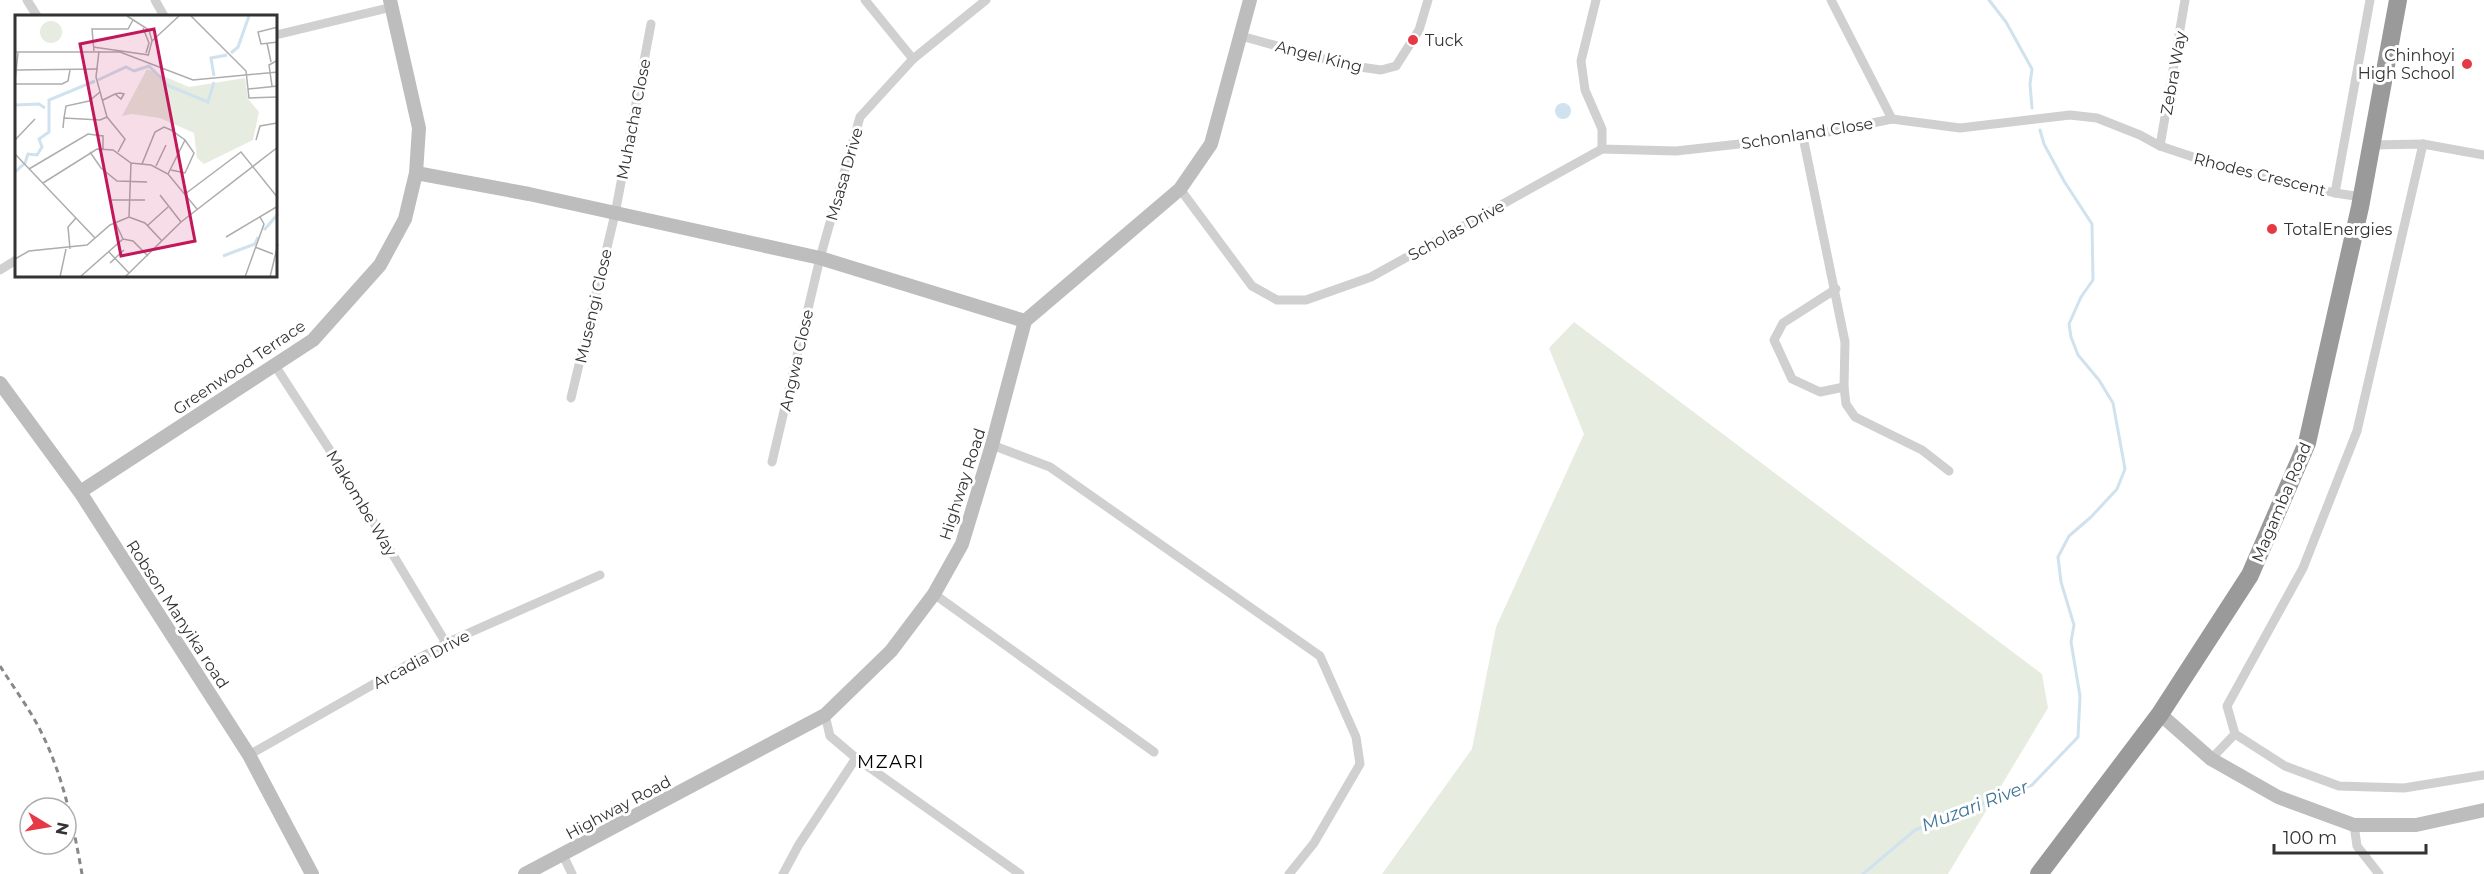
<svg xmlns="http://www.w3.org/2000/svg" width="2484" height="874" font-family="Montserrat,sans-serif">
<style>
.green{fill:#e6ecdf}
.water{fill:#cfe2ee}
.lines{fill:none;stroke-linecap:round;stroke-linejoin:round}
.stream{stroke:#cfe2ee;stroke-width:3}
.street{stroke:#d0d0d0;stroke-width:9}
.secondary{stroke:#bdbdbd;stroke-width:14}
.highway{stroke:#9a9a9a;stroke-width:18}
.rail{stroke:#888;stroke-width:3;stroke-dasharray:6 4.5;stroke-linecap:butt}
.poi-dot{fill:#e63946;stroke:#fff;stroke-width:2}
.labels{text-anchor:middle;stroke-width:6;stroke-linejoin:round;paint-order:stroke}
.poi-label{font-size:16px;fill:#333;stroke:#fff;text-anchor:start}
.street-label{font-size:16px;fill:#333;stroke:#fff}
.neighbourhood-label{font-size:18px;letter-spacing:1.5px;fill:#000;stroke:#fff}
.water-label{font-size:18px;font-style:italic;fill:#3f7597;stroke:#fff}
.inset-river{fill:none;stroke:#cfe2ee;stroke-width:3}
.inset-road{fill:none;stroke:#adadad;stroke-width:1.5}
.view{fill:#c2185b;fill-opacity:0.15;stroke:#c2185b;stroke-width:3}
.inset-edge{fill:none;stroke:#333;stroke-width:3}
</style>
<rect width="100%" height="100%" fill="#fff"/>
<polygon class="green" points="1574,322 2042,674 2048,708 1948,874 1382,874 1472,749 1496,627 1584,434 1549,348"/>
<circle class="water" cx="1563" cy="111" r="8"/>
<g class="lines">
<g class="stream">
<polyline points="1989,0 2006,22 2032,69 2030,84 2032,108"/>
<polyline points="1863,874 1915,830 2032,785 2078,737 2080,696 2071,642 2074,625 2061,582 2058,557 2069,536 2091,517 2117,489 2125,469 2113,403 2099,380 2078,355 2071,337 2069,324 2081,297 2093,280 2092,224 2064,181 2044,144 2040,130"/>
</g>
<g class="street">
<polyline points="27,0 37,16"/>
<polyline points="155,0 164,16"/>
<polyline points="865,0 913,59"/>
<polyline points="1596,0 1581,61 1585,90 1602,129 1602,149 1676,151 1803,137 1892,119 1960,128 2070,115 2097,118 2140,135 2160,146 2211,163 2335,193 2362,197"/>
<polyline points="1831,0 1892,119"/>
<polyline points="276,35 392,7"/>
<polyline points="1241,36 1346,65 1381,70 1396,66 1419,30 1428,0"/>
<polyline points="1803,137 1845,342 1844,387 1820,392 1792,379 1774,340 1783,323 1836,289"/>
<polyline points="2372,145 2423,144 2484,155"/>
<polyline points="2160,146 2185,0"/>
<polyline points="1180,189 1252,286 1277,300 1306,300 1371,277 1602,149"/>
<polyline points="2335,193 2370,0"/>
<polyline points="0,270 16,260"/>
<polyline points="274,364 333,455 446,643"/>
<polyline points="1844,387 1846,404 1855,417 1922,450 1949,471"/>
<polyline points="571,398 615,214 651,24"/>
<polyline points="992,445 1050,467 1320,656 1356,737 1360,764 1314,843 1289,874"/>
<polyline points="772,462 820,258 860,117 913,59 986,0"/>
<polyline points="934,594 1154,752"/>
<polyline points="825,715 830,736 856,758 1020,874"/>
<polyline points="2235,734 2285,766 2339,786 2404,788 2484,775"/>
<polyline points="249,755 446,643 600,575"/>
<polyline points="2211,759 2235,734 2227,706 2303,568 2357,431 2423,144"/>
<polyline points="2354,825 2357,846 2379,874"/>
<polyline points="563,855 572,874"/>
<polyline points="783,874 798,846 856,758"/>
</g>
<g class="secondary">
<polyline points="416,173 529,194 820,258 1025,321"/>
<polyline points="0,383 80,492 249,755 312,874"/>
<polyline points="80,492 313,340 380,265 405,219 416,173 419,128 390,0"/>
<polyline points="2160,714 2211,759 2278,797 2354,825 2416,825 2484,810"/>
<polyline points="525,874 825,715 891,651 934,594 962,544 992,445 1025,321 1180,189 1211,144 1250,0"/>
</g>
<polyline class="highway" points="2039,874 2160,714 2250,575 2307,443 2360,207 2398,0"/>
<path class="rail" d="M0,666C12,685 26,704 37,724C62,770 73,823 82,874"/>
</g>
<g class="poi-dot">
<circle cx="1413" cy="40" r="6"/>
<circle cx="2467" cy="64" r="6"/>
<circle cx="2272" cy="229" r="6"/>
</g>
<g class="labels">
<g class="poi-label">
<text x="1425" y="46">Tuck</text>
<text x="2455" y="61" text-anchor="end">Chinhoyi<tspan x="2455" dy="18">High School</tspan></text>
<text x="2284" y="235">TotalEnergies</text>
</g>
<g class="street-label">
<text transform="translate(1319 56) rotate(14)" y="6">Angel King</text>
<text transform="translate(2173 73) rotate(-80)" y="6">Zebra Way</text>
<text transform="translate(633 119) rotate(-79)" y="6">Muhacha Close</text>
<text transform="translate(1807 133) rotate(-9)" y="6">Schonland Close</text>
<text transform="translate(844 174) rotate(-74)" y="6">Msasa Drive</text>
<text transform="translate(2260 174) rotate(14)" y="6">Rhodes Crescent</text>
<text transform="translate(1456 230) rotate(-29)" y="6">Scholas Drive</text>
<text transform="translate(593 306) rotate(-77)" y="6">Musengi Close</text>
<text transform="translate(796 360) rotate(-77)" y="6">Angwa Close</text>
<text transform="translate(239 367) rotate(-34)" y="6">Greenwood Terrace</text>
<text transform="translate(962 484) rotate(-72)" y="6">Highway Road</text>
<text transform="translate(2281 502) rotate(-67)" y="6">Magamba Road</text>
<text transform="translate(362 503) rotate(59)" y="6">Makombe Way</text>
<text transform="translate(178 614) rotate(57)" y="6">Robson Manyika road</text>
<text transform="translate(421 659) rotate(-28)" y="6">Arcadia Drive</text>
<text transform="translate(618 807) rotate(-28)" y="6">Highway Road</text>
</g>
<g class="neighbourhood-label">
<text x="891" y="768">MZARI</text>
</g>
<g class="water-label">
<text transform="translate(1975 806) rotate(-21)" y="6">Muzari River</text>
</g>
</g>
<g transform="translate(15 15)">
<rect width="262" height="262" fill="#fff"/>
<path d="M25 17a11 11 0 1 1 22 0a11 11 0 1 1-22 0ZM132,54L174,72L230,63L233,84L244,97L238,125L189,149L182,143L179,118L145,103L117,99L107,101Z" fill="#e6ecdf"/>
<path class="inset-river" d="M216,38L223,32L234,1M199,61L196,43L212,40M83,65L111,52L119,56L134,51L154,71L193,87L199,67M0,90L24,89L30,93M0,157L10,148L13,139L22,140L27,132L24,124L34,117V85L80,66M249,215L263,199M208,241L240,229L243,222"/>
<path class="inset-road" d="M112,1L134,15L137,26L133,41M176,1L231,56L234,83L263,82M263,12L243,17L246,29L263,27M128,13L134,28L131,38M137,26L164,1M252,28L256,47M78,32L134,40M79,36L77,14H113L118,5M0,37H105L178,65L263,57M2,55L83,54M0,66L3,38M0,69H47L53,66L55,55M257,71L254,50L263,45M233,74L263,71M88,85L100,79L105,78L109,79L106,84L100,79M92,102L110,124L103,137M49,103L51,91L74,86L85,77M48,113L49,103L85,105L92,102L81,62L84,36M0,125L20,104M241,125L245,111L262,108M75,137L86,153L102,166L132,167M0,139L80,223M127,149L140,117L149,112L156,115L170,125L153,159M141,151L151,130M14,154L73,119L88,121V134M156,155L170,158L179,138L170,125M28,168L82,134L98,135L116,148L136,150L153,159L182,194M170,179L226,137L263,183M145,180L166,207M97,185H130M114,202L116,148M100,207L108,224M132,211L153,192M211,222L263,191M240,232L258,239M55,234L53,212L61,203M94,237L114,258M0,244L14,236L72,230L95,210L114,202L130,208L147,226M95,248L109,235M45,262L51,234M65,262L108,224L118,226L133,241M110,262L166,207L263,132M230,262L249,209L245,202M255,262L263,229"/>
<path class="view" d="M139,14L180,226L106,241L65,29Z"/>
<rect width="262" height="262" class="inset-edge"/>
</g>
<g transform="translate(48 826) rotate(101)"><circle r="28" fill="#ffffff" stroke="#adadad" stroke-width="1.5"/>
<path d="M0-4.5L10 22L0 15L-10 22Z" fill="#e63946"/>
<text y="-9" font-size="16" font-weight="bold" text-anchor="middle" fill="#333333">N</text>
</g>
<path d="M2274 844v9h152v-9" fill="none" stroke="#333333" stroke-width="3"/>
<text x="2283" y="844" font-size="18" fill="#333333" stroke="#ffffff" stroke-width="4.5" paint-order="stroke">100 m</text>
</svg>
